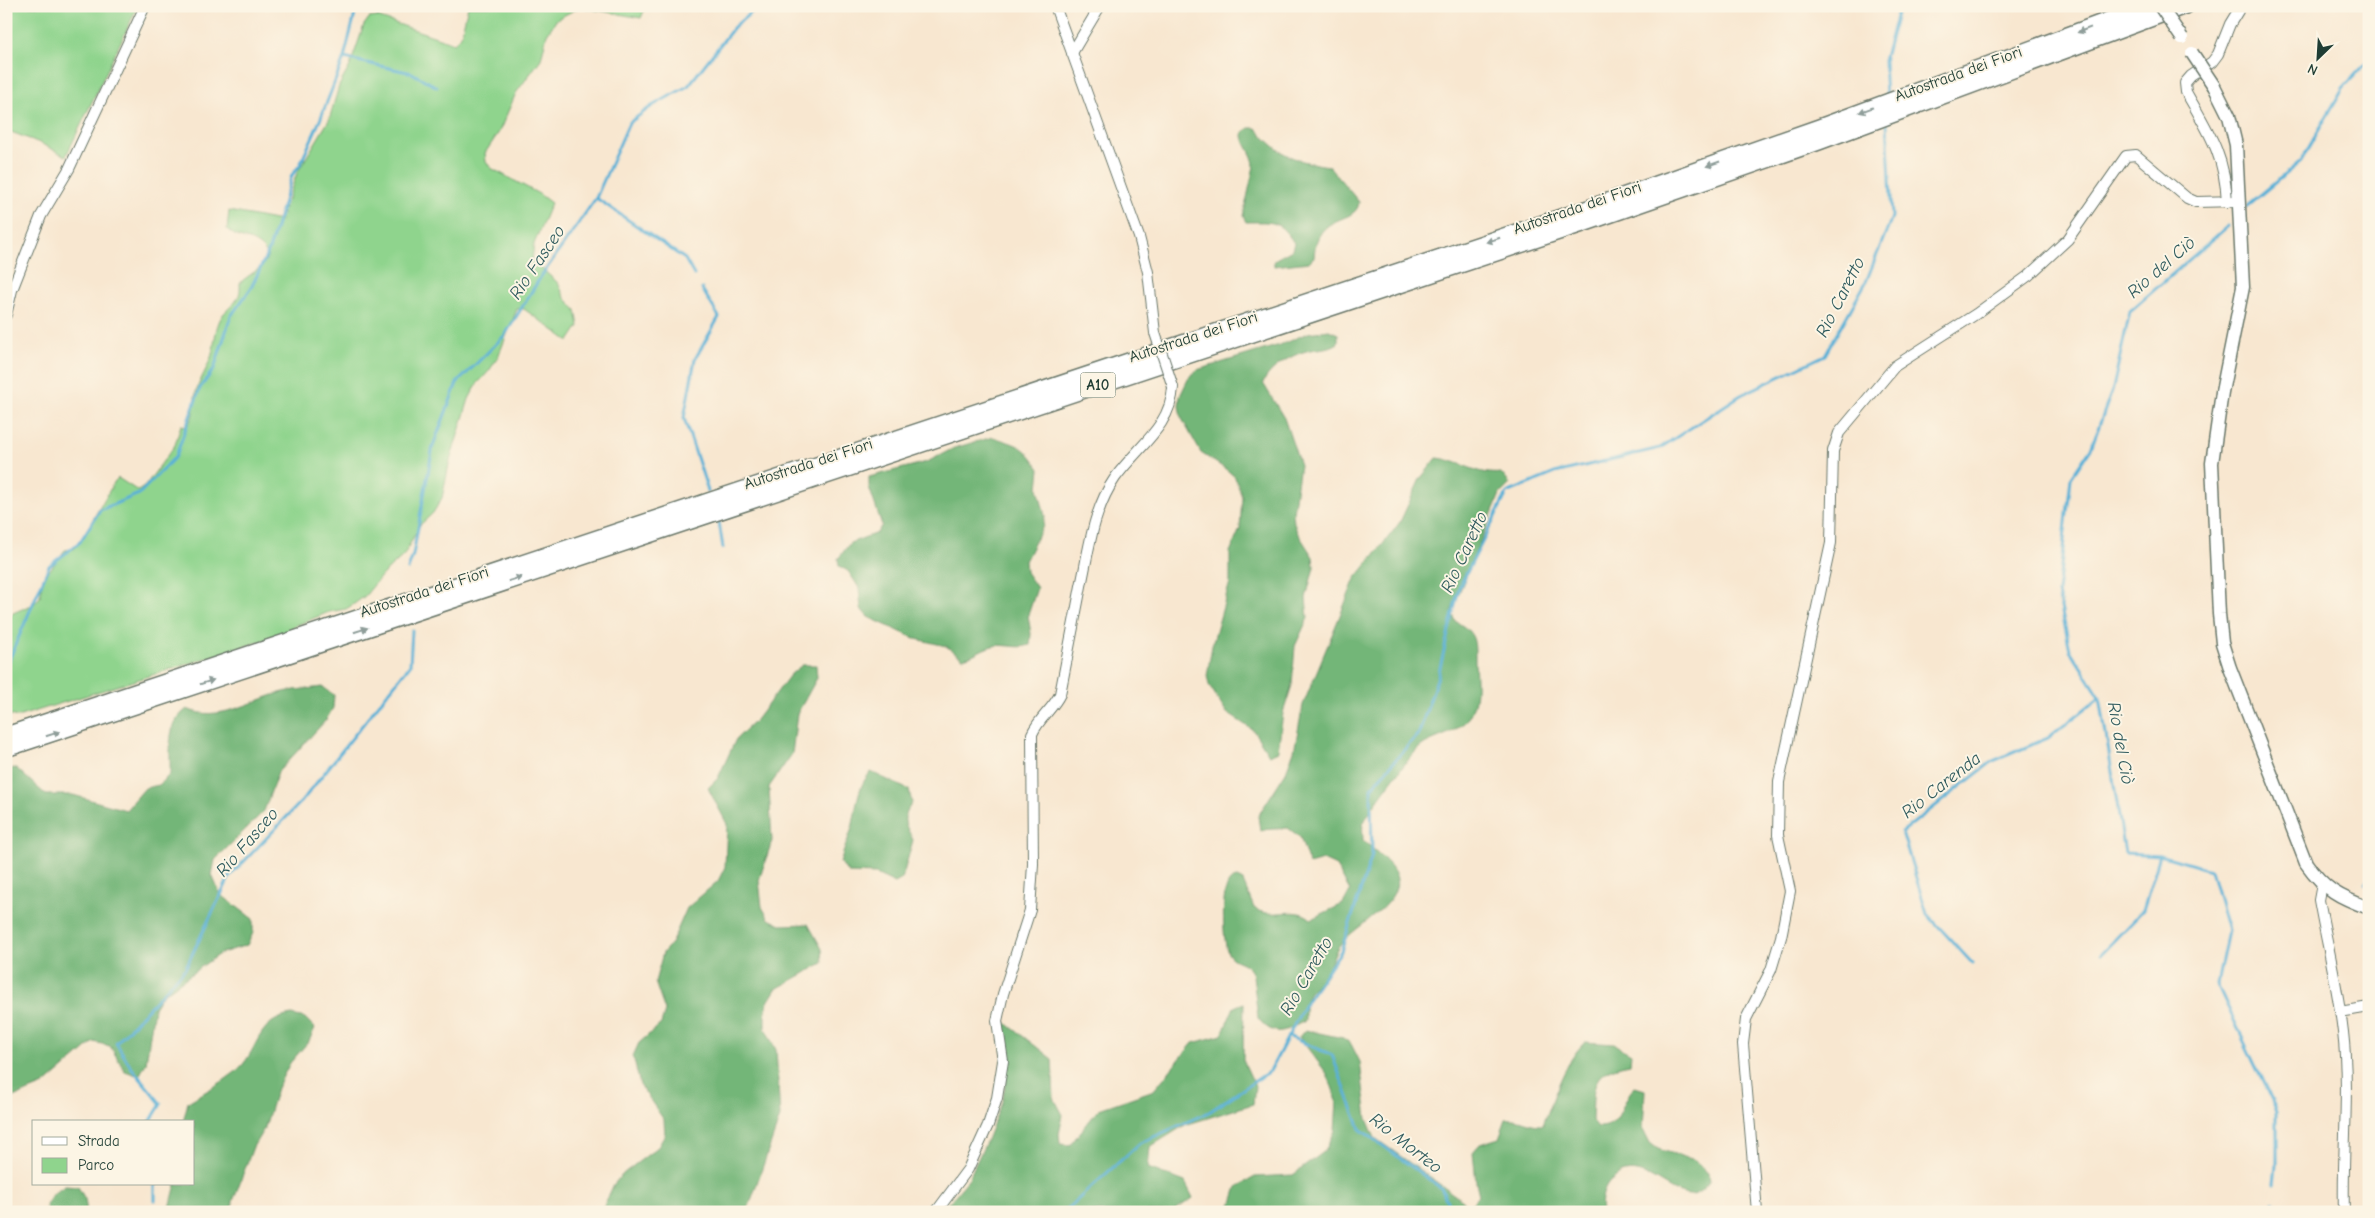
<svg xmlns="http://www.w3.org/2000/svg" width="2375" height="1218" font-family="'Comic Neue',sans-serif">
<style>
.green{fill:#8fd48d;stroke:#578860}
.forest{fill:#73b678;stroke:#497a56}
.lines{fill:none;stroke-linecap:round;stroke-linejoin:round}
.stream{stroke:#5ab1d7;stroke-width:3}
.minor-casing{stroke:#6b786b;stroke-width:12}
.major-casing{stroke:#6b786b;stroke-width:15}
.highway-casing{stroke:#6b786b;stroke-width:18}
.minor{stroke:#fff;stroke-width:10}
.major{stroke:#fff;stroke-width:12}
.highway{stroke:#fff;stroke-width:15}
.minor-bridge-casing{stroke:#6b786b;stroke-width:12;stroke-linecap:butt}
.major-bridge-casing{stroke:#6b786b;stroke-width:15;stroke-linecap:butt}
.minor-bridge{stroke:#fff;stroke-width:10}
.major-bridge{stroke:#fff;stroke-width:12}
.oneway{fill:#8f9e9a}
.labels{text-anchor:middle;stroke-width:4;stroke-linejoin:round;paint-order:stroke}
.shield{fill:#fcf5e5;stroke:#617469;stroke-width:1}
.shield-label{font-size:15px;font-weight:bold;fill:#1f3d34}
.street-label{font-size:16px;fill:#1f3d34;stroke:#fcf5e5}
.water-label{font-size:18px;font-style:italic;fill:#2e5a5d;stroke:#fcf5e5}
</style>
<rect width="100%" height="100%" fill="#fcf5e5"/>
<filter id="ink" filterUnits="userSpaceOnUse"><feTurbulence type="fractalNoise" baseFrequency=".02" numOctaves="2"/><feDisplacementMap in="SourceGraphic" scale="10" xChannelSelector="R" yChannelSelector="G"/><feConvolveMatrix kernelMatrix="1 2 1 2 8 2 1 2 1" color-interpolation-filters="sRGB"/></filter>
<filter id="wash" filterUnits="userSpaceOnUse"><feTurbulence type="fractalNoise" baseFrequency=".0096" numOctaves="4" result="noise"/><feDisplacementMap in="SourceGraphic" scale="20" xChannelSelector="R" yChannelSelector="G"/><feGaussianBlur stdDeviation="1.12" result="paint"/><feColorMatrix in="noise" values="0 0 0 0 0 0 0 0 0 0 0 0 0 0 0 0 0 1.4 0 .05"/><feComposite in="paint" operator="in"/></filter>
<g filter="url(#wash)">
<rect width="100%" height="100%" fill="#f8e7d0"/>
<g class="green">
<polygon points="6,6 138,6 66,156 40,143 6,130"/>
<path d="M468,6H646L641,18L580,7L557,19L547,34L541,59L516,93L499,132L485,153L486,162L491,168L539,194L551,203L534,244L532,260L558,283L565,298L576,310L579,326L569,341L524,309H517L498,357L489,371L477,384L469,399L449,464L442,498L433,513L420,525L404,555L382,575L365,596L354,604L346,609L329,612L297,625L281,635L17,717L6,714V621L13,613L34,604L40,597L43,579L65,550L74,549L79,543L115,481L118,478L138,491L145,486L175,445L181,425L187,426C196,415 193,405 196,392C199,381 206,371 210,360C215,348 214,334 219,322C226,304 242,306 240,283C250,273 264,269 268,255C253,234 241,243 227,229L229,211L280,221L297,173L329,120L339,86L350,66L364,25L369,18L377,17L454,43L461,36Z"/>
</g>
<g class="forest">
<path d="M1249,128H1256C1280,156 1294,161 1329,166L1359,202C1357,226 1316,210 1314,257L1309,262L1274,266V260L1292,250L1294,243C1278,219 1273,222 1246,222L1243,216L1254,166C1254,153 1242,145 1243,132Z"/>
<path d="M1329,330L1338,334V343C1329,349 1321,348 1311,350C1294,353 1270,367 1263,383L1284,418L1300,465L1293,513L1294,523L1297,532L1313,557L1314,567L1306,598L1308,618L1295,646L1292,685L1283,713L1278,751L1269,755L1253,730L1227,713L1209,685L1207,676L1212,646L1230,582V552L1240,529L1242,497L1235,477L1227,470L1201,453L1181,417L1179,406L1180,396L1189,377L1197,370L1280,345L1308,333Z"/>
<path d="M993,437C1020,446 1024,445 1040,469L1038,488L1045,516L1043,526L1025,561L1026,572L1037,588L1028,615L1031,634L1030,645C1016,650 1002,642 989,647C980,650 973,656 963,658L946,646L916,639L868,617L861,609L859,588L854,580L848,571L839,566L838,559L850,543L877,533L882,525L869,487V477L927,462L954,448Z"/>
<path d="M1437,458C1460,460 1477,476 1501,473L1510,484L1500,494L1452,610L1455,621C1476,633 1475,640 1475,662C1476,681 1479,701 1468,718C1455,736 1433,736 1419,748C1409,757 1366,813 1363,825C1362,829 1363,835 1363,840C1373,850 1396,865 1397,880C1398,907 1352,927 1338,947C1333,955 1330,967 1326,975C1323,980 1319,983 1315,986C1304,997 1305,1006 1305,1021C1286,1030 1275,1040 1258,1018L1253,975C1247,959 1233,964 1228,953C1223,941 1221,896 1228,884C1230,880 1233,879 1237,878L1243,881L1254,908C1271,921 1295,904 1311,919L1343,904L1350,891L1336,866L1323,860L1309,864L1300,837L1288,828L1260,830L1258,816L1286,772L1294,751L1303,705L1355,579L1391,534L1400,522L1420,479Z"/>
<polygon points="802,665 816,665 817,678 797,714 792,754 769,787 772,841 759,880 762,907 769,919 781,925 808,924 822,949 823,963 776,989 768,1002 765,1015 765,1028 776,1050 780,1117 747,1212 601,1212 614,1184 624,1173 658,1147 665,1135 664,1120 640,1085 633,1056 639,1043 661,1024 665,1011 655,982 663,953 672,942 687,908 718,881 725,867 727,824 708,788 718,778 736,739 756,720 790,675"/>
<path d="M323,687L334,695L333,708L326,720L278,772L264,811L215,860L212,875L220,894L253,919V933L247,945L219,954L162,995L154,1008L146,1063L139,1076L125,1071L110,1046L94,1042L44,1085L14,1097L6,1107V769L16,768L46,795H73L126,810L145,788L159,785L170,774C171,749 165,725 187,709C217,723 251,701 280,693C294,689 309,689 323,687Z"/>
<path d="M871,772L909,790L912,803C900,820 905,823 913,840L902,879L895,883L876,874L848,873L840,862C844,850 848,839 852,828C857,809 856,787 871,772Z"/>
<polygon points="1244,1003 1243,1060 1255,1086 1253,1104 1185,1125 1150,1147 1148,1168 1185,1182 1193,1198 1172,1212 941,1212 968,1180 987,1140 1003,1099 1009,1054 1001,1019 1052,1059 1054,1098 1063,1115 1059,1134 1060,1144 1070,1145 1099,1109 1154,1090 1193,1043 1222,1035 1234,1007"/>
<path d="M292,1015L305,1018L315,1028L309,1041L290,1063L277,1088L265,1127L253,1147L233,1201L232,1212H169L176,1184H194V1122H183L188,1102C203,1093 220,1084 234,1073C260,1053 254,1020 292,1015Z"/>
<path d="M1305,1030L1343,1038L1351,1044L1360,1062L1367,1119L1375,1138L1470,1206L1479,1195L1476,1182L1473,1152L1480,1144L1499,1138L1506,1119C1520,1117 1529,1126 1543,1125C1554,1098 1564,1062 1585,1042L1614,1044L1631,1054L1630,1064C1590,1071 1594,1084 1592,1120L1598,1127C1623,1128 1620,1100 1635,1087L1645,1090L1643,1129L1650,1143L1658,1149L1694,1160L1708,1173L1709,1182C1704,1188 1698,1195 1690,1195C1668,1194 1648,1167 1625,1172C1620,1173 1616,1177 1612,1180C1603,1187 1600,1201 1602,1212H1229L1237,1187L1255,1177L1293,1175L1325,1151L1335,1131L1337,1101L1330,1081L1325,1071L1299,1037Z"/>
<polygon points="65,1186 78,1187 85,1199 87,1212 47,1212 46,1205 53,1194"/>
</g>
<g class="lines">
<g class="stream">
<polyline points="344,58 412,73 437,87"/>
<polyline points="1886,96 1884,61 1899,6"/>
<polyline points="596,198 685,259 694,275"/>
<polyline points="2247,206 2301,161 2343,88 2369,60"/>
<polyline points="2228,226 2130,311 2113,388 2091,448 2071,478 2058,593 2070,650 2100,697 2125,853 2160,855 2211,870 2228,931 2217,984 2277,1112 2277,1164 2275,1184"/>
<polyline points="702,289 719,317 695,359 684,418 708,491"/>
<polyline points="719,522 723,548"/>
<polyline points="408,569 413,555 433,446 457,383 505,335 540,278 596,198 629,123 652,106 688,86 734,27 755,9"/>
<polyline points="6,667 49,566 80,542 100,510 139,494 176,456 200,388 214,369 231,316 251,288 269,250 292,175 300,165 320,120 344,58 357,6"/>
<polyline points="2366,884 2369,880"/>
<polyline points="2101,954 2143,910 2160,855"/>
<polyline points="1972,963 1927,914 1902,832 1993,761 2048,738 2100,697"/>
<polyline points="1288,1036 1332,1055 1360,1129 1441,1188 1452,1212"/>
<polyline points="150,1122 161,1104 131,1067 116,1043 185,969 230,876 302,801 410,665 412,630"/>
<polyline points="155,1184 155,1200"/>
<polyline points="1064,1212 1140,1143 1209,1112 1270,1071 1305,1004 1341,951 1372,855 1371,788 1419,733 1438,676 1459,588 1507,493 1555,473 1660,448 1741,395 1825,355 1866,282 1892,217 1887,122"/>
<polyline points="2271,1212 2273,1201"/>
</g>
</g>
</g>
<g filter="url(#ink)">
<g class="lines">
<g class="minor-casing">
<g id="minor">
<polyline points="1055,6 1139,237 1148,272 1155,333"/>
<polyline points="1072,53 1100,6"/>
<path d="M2227,202C2225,155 2208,131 2186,92L2185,83L2191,76L2212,62L2218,54L2230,24L2241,6"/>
<polyline points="6,315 12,290 41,216 69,169 145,6"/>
<path d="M2322,884L2319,900C2327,944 2338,988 2343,1032C2350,1092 2342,1152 2344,1212"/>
<polyline points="2340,1012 2369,1007"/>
<path d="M936,1212L968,1169L988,1125L997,1098L1003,1061L997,1021L1003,994L1030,910L1033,864L1032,734C1039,718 1053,709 1060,694C1067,658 1074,622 1081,586C1089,549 1093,510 1115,478C1137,447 1171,427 1173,387"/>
<polyline points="1757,1212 1743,1044 1746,1019 1771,970 1781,937 1790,891 1778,835 1779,782 1831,543 1833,451 1839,433 1895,366 1976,314 2028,276 2068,239 2126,156 2136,155 2187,198 2196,202 2239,201"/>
</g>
</g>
<g class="major-casing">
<path id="major" d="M2214,86L2229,116L2236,145L2243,287L2222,392L2212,463L2219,614L2222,643L2230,668L2306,863C2325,890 2339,897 2369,908"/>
</g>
<g class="highway-casing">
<g id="highway">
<polyline points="6,735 1588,208 1819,127 2146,6"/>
<polyline points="6,749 1589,222 1819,142 2185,6"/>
</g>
</g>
<use href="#minor" class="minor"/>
<use href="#major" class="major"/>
<use href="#highway" class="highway"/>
<g class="minor-bridge-casing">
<polyline id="minor-bridge" points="1155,333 1173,387"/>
</g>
<g class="major-bridge-casing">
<g id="major-bridge">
<polyline points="2160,6 2182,38"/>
<polyline points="2192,53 2214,86"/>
</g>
</g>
<use href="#minor-bridge" class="minor-bridge"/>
<use href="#major-bridge" class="major-bridge"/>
</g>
<defs><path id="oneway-solid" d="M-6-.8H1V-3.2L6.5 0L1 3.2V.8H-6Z" transform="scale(1.25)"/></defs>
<g class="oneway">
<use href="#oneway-solid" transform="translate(2084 30) rotate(159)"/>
<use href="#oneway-solid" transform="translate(1866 110) rotate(160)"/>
<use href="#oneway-solid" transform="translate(1713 164) rotate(161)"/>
<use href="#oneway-solid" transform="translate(1493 240) rotate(162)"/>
<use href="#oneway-solid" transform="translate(515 579) rotate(-18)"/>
<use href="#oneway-solid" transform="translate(361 630) rotate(-18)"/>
<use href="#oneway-solid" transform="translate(207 682) rotate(-18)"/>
<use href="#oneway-solid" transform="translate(53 734) rotate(-18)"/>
</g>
</g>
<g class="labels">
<rect class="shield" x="1080.5" y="372.5" width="35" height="25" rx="4"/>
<g class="shield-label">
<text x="1098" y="390">A10</text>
</g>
<g class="street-label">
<text transform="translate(1958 73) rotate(-20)" y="6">Autostrada dei Fiori</text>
<text transform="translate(1577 207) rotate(-19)" y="6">Autostrada dei Fiori</text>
<text transform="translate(1193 336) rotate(-18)" y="6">Autostrada dei Fiori</text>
<text transform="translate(808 463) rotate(-18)" y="6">Autostrada dei Fiori</text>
<text transform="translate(424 591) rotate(-18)" y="6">Autostrada dei Fiori</text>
</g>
<g class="water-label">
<text transform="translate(537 262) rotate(-56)" y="6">Rio Fasceo</text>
<text transform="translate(2161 267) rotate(-41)" y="6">Rio del Ciò</text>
<text transform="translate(1840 297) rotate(-63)" y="6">Rio Caretto</text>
<text transform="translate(1464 552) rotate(-65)" y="6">Rio Caretto</text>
<text transform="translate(2121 743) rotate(80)" y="6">Rio del Ciò</text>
<text transform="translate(1941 785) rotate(-38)" y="6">Rio Carenda</text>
<text transform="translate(247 842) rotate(-49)" y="6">Rio Fasceo</text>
<text transform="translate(1306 976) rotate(-60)" y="6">Rio Caretto</text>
<text transform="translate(1406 1143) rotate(38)" y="6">Rio Morteo</text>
</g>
</g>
<rect width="2375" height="1218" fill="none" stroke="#fcf5e5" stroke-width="25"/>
<rect x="32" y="1120" width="162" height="65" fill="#fcf5e5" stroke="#a4ab9e"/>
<rect x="42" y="1137" width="25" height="8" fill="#ffffff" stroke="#a4ab9e"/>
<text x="78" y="1146" font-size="15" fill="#1f3d34">Strada</text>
<rect x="42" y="1158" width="25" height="15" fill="#8fd48d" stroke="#a4ab9e"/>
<text x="78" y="1170" font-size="15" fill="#1f3d34">Parco</text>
<g transform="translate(2318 58) rotate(205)" stroke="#fcf5e5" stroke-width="4" paint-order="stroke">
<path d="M0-4L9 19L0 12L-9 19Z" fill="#1f3d34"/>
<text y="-8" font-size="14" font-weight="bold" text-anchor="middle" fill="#1f3d34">N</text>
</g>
</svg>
